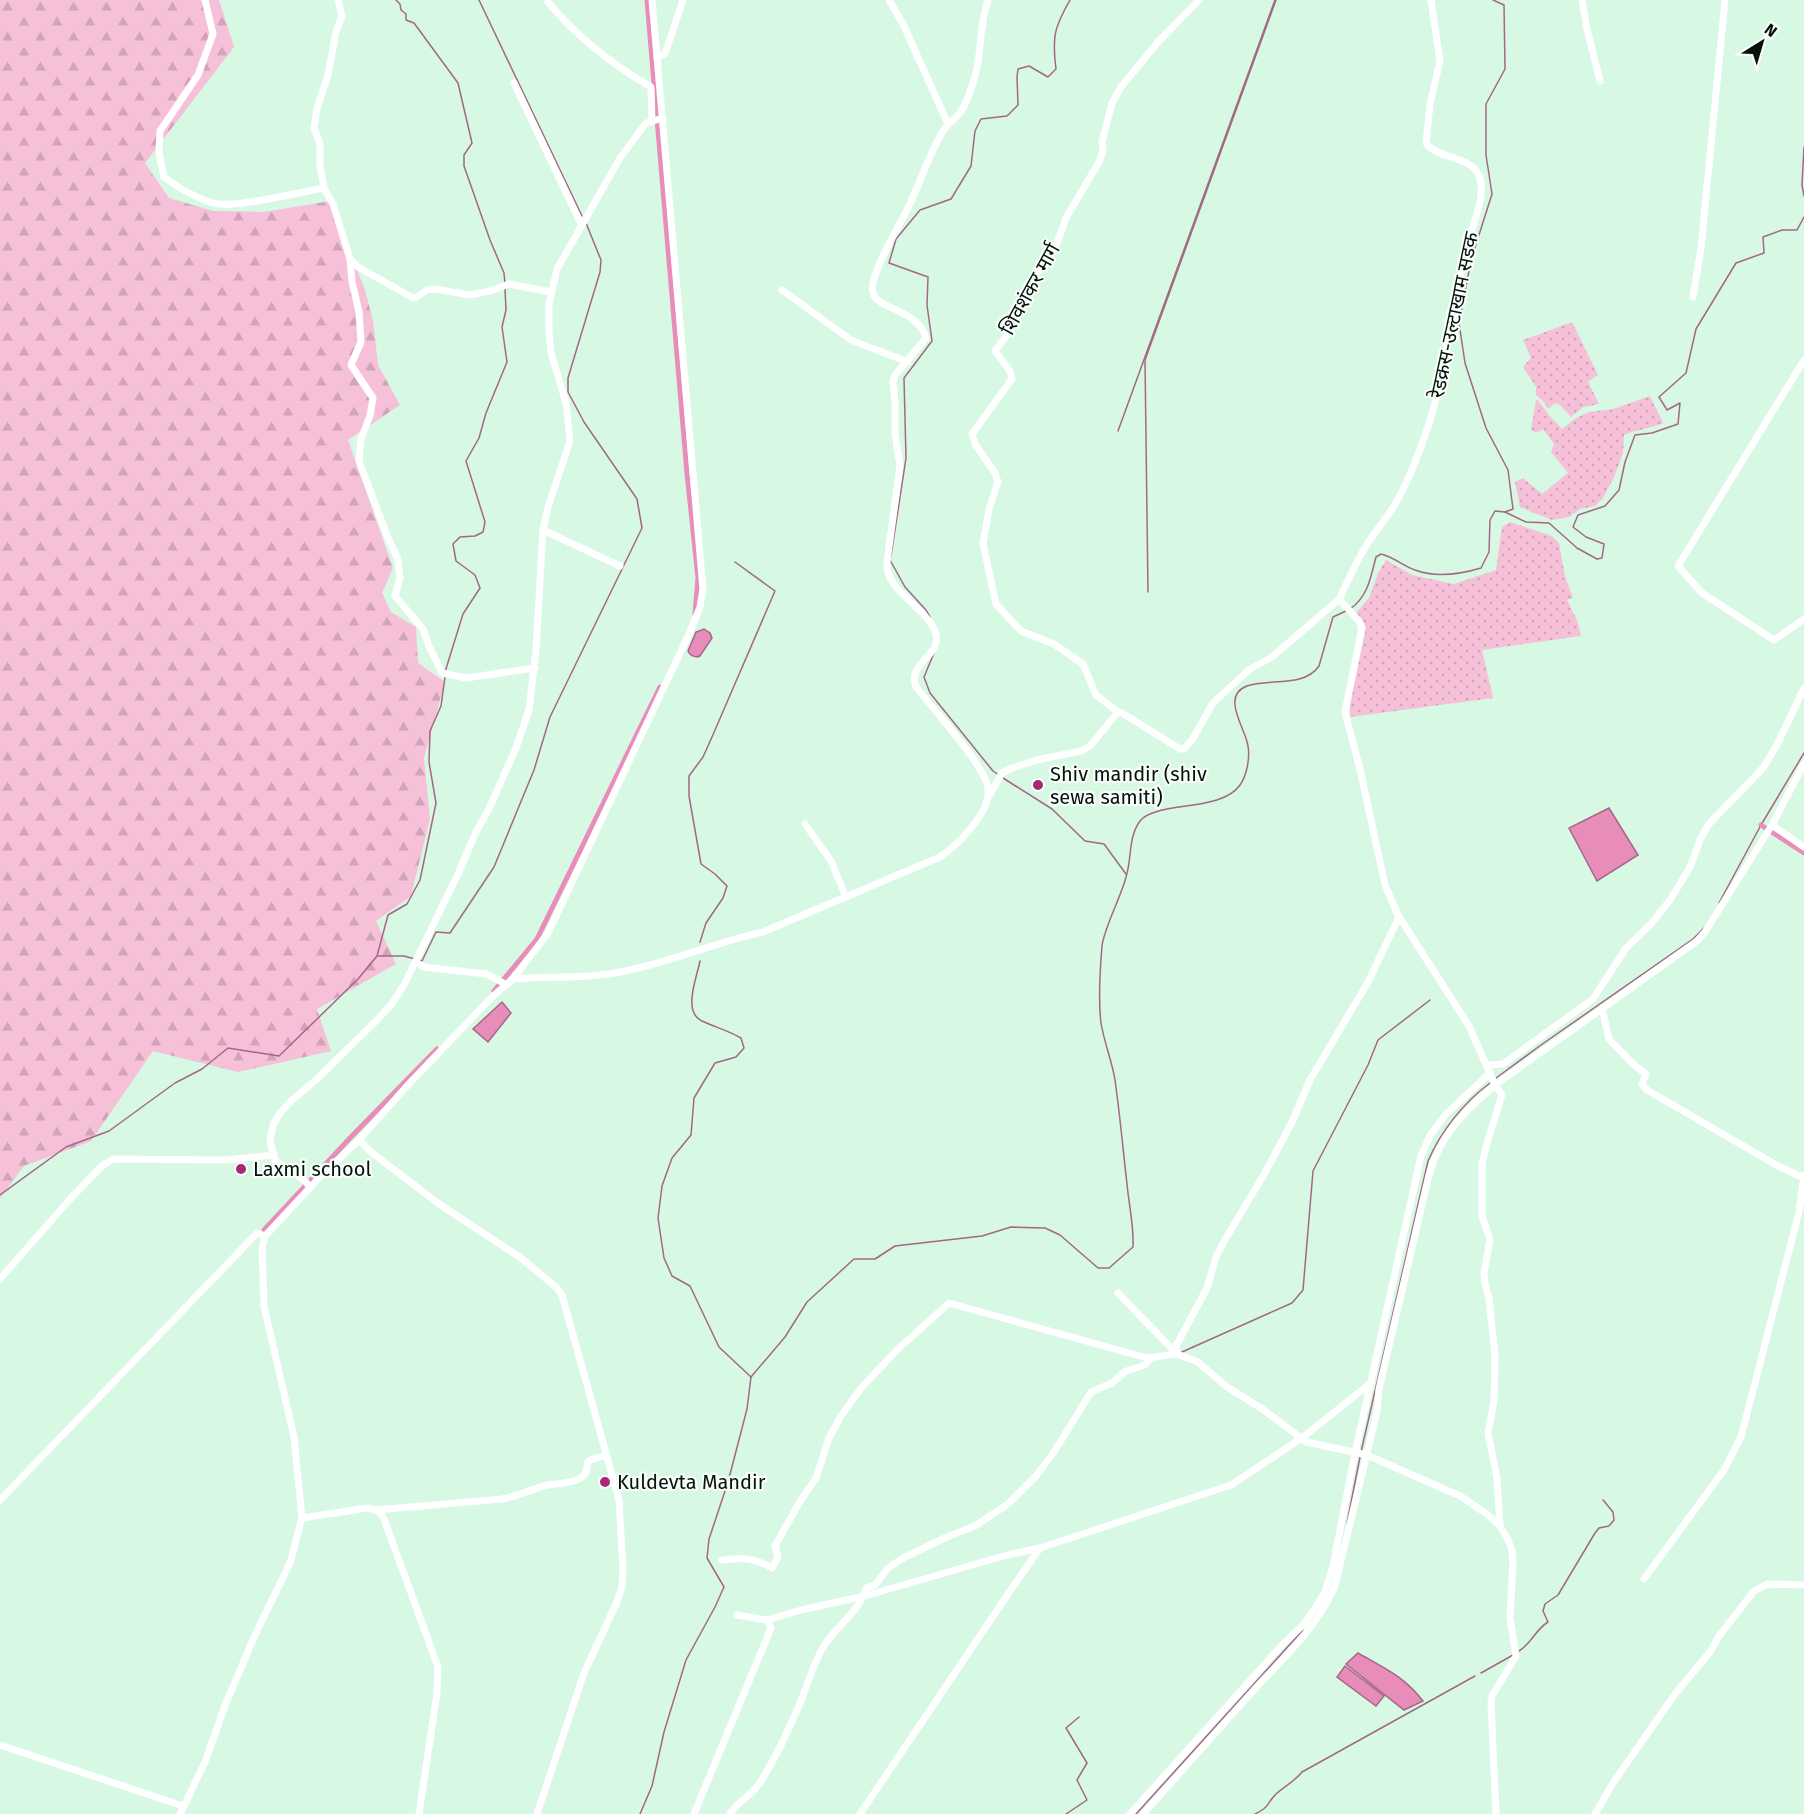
<svg xmlns="http://www.w3.org/2000/svg" width="1804" height="1814" font-family="'Fira Sans','Noto Sans Devanagari',sans-serif">
<style>
.grass{fill:url(#grass-dots)}
.forest{fill:url(#forest-firs)}
.water{fill:#e88cba;stroke:#a46786;stroke-width:1.5}
.lines{fill:none;stroke-linecap:round;stroke-linejoin:round}
.stream{stroke:#a46786;stroke-width:1.5}
.canal{stroke:#e88cba;stroke-width:5}
.minor{stroke:#fff;stroke-width:7}
.poi-dot{fill:#a92775;stroke:#f7fdf9;stroke-width:2}
.labels{text-anchor:middle;stroke-width:4.5;stroke-linejoin:round;paint-order:stroke}
.street-label{font-size:20px;fill:#06110b;stroke:#f7fdf9}
.poi-label{font-size:20px;fill:#06110b;stroke:#f7fdf9;text-anchor:start}
</style>
<defs>
<pattern id="grass-dots" width="8" height="8" patternUnits="userSpaceOnUse" patternTransform="scale(1.5)"><rect width="8" height="8" fill="#f6c0d9"/><path d="M2 2h.1M6 6h.1" fill="none" stroke="#d1a4b9" stroke-width="1.8" stroke-linecap="round"/></pattern>
<pattern id="forest-firs" width="22" height="20" patternUnits="userSpaceOnUse" patternTransform="scale(1.5)"><rect width="22" height="20" fill="#f6c0d9"/><path d="M5 1l3.5 6h-7zM16 11l3.5 6h-7z" fill="#d1a4b9"/></pattern>
</defs>
<rect width="100%" height="100%" fill="#d7f8e3"/>
<g class="grass">
<polygon points="1572,322 1598,375 1588,382 1599,404 1583,407 1571,417 1560,405 1555,403 1548,409 1544,402 1536,395 1536,387 1523,367 1531,358 1523,340"/>
<path d="M1650,396L1663,423C1650,429 1637,429 1624,435L1623,453L1614,477L1603,498L1595,506L1580,509L1569,517L1552,520L1520,507L1515,482L1523,478L1542,494L1568,473L1551,452L1554,444L1543,429L1536,433L1531,430L1536,400H1538L1548,414L1562,429L1576,418L1589,412L1613,409Z"/>
<polygon points="1510,522 1552,536 1559,543 1565,576 1573,598 1567,600 1577,620 1581,636 1482,650 1493,698 1350,717 1350,699 1365,632 1364,623 1355,614 1369,598 1378,573 1386,560 1412,575 1454,584 1496,570 1502,527"/>
</g>
<polygon class="forest" points="0,0 219,0 234,47 145,163 169,198 213,211 264,212 330,201 365,290 373,321 378,365 400,405 348,440 393,568 382,593 391,612 416,627 418,663 445,682 424,758 430,818 411,896 376,921 396,964 317,1009 331,1051 238,1072 153,1051 91,1141 24,1166 0,1198"/>
<g class="water">
<path d="M704,629L710,633L712,638L700,656C696,658 690,656 688,651L696,632Z"/>
<polygon points="1609,808 1638,855 1597,881 1569,828"/>
<polygon points="502,1002 511,1013 488,1042 473,1029"/>
<path d="M1358,1653C1384,1668 1404,1676 1423,1701L1404,1710L1346,1664Z"/>
<polygon points="1345,1666 1384,1696 1376,1706 1337,1677"/>
</g>
<g class="lines">
<g class="stream">
<polyline points="396,0 400,4 401,10 406,14 406,20 414,23 458,83 472,143 464,155 464,166 490,240 504,273 505,284"/>
<polyline points="479,0 582,216"/>
<polyline points="1493,0 1504,5 1505,69 1486,104 1486,155 1492,194 1471,260 1459,323 1465,363 1486,428 1508,470 1513,509 1505,512"/>
<polyline points="1804,147 1802,185 1804,196"/>
<polyline points="1118,431 1275,0"/>
<path d="M891,556L906,458L904,378L932,341L927,305L928,277L889,263L896,239L920,210L951,199L971,166L975,131L981,119L1007,116L1018,105L1017,77L1018,69L1029,66L1048,77L1056,69C1052,37 1054,28 1070,0"/>
<polyline points="890,560 905,587 926,610 930,617"/>
<polyline points="1148,592 1145,360 1276,0"/>
<path d="M1350,609C1368,597 1371,576 1376,557L1381,554C1394,557 1403,566 1415,570C1436,578 1461,574 1481,568L1489,552L1490,520L1495,511L1505,512L1526,522L1549,523L1577,548L1597,559L1602,558L1604,544L1586,537L1573,527L1578,515L1605,506L1619,490L1625,462L1635,435L1652,433L1678,424L1680,403L1667,410L1659,397L1686,373L1696,329L1736,263L1764,253L1763,237L1782,230H1797L1804,217"/>
<polyline points="934,653 924,677 930,693 993,771 999,775"/>
<polyline points="445,672 463,614 480,588 475,575 456,561 453,544 460,537 475,536 483,532 485,522 466,461 479,438 486,413 507,362 502,327 506,310 505,289"/>
<polyline points="1003,778 1052,809 1085,841 1104,844 1126,874"/>
<polyline points="1719,903 1761,825 1804,753"/>
<polyline points="700,942 706,923 723,898 727,886 715,874 701,864 689,796 689,776 703,757 712,737 775,591 735,562"/>
<polyline points="378,956 404,956 415,959"/>
<polyline points="419,960 422,961 436,932 450,933 494,867 534,770 550,717 642,528 637,499 584,422 568,392 568,378 574,358 600,272 601,260 586,223"/>
<path d="M700,961C697,977 682,1012 702,1021C715,1027 729,1031 741,1038L744,1048L736,1057L715,1063L694,1098L691,1135L672,1158L662,1186L658,1218L664,1258L672,1276L690,1286L719,1347L751,1377"/>
<polyline points="1496,1078 1541,1045 1693,939 1704,928"/>
<polyline points="0,1195 66,1147 109,1131 175,1083 202,1069 228,1048 279,1056 358,979 377,956 388,915 407,904 420,880 436,803 429,762 430,731 441,706 445,677"/>
<polyline points="1182,1352 1292,1303 1303,1290 1313,1171 1368,1065 1378,1040 1430,1000"/>
<path d="M1361,1452L1428,1161C1441,1131 1464,1102 1490,1083"/>
<polyline points="1347,1523 1360,1457"/>
<path d="M1519,1651C1532,1643 1535,1630 1548,1622L1543,1611L1545,1604L1558,1595L1595,1533L1599,1528L1609,1526L1614,1520L1613,1512L1603,1500"/>
<polyline points="1481,1673 1513,1655"/>
<path d="M640,1814L652,1786L664,1732L686,1660L715,1607L724,1587L707,1558L709,1539L728,1482L747,1409L751,1377L785,1337L807,1302L854,1259H875L895,1246L982,1236L1011,1227L1045,1228L1060,1235L1098,1268H1109L1133,1247C1134,1225 1129,1206 1127,1184C1123,1150 1120,1115 1115,1080C1112,1061 1104,1042 1101,1023C1098,999 1100,970 1102,946C1104,928 1121,897 1126,877C1132,859 1128,837 1140,821C1156,801 1222,812 1240,785C1247,775 1250,758 1248,746C1246,729 1220,696 1247,686C1268,678 1304,688 1319,666L1333,617L1346,611"/>
<polyline points="1066,1814 1087,1800 1077,1780 1087,1763 1066,1728 1079,1717"/>
<polyline points="1136,1814 1303,1630"/>
<path d="M1255,1814C1271,1806 1266,1804 1276,1794C1285,1786 1295,1781 1302,1772L1475,1676"/>
</g>
<g class="canal">
<polyline points="647,0 687,473 698,578 695,614"/>
<polyline points="1761,825 1804,853"/>
<polyline points="494,991 537,939 660,687"/>
<polyline points="264,1230 351,1137 437,1049"/>
</g>
<g class="minor">
<path d="M205,0L213,34L198,75L160,131L159,153L164,177C179,188 195,198 213,203C234,209 299,192 324,188L333,204L350,259L358,267L413,298L417,297L427,290L435,289L470,295L490,291L509,284L551,292"/>
<polyline points="652,0 657,57"/>
<polyline points="889,0 903,24 948,124"/>
<path d="M1431,0L1440,61L1430,104L1426,143C1439,160 1471,155 1479,176C1488,195 1469,234 1464,255C1450,316 1446,379 1424,438C1417,458 1409,479 1399,497C1390,515 1376,530 1366,546C1356,562 1349,579 1341,595L1340,600L1359,621L1362,628L1345,712L1360,769L1385,885L1398,915L1469,1026L1495,1085L1502,1095L1487,1143L1482,1164V1216L1490,1239L1484,1274L1485,1284L1489,1298L1495,1356L1494,1401L1488,1433L1497,1478L1500,1526"/>
<polyline points="1582,0 1587,29 1600,81"/>
<path d="M548,2C576,36 613,65 651,87L652,122"/>
<polyline points="514,83 582,226"/>
<polyline points="324,188 320,165 320,144 314,128 317,108 328,75 336,32 342,16 338,0"/>
<polyline points="350,259 352,282 359,312 361,342 351,365 373,398 370,416 361,439 359,461 388,538 398,559 400,578 395,596 423,629 429,646 442,673 466,678 535,668"/>
<polyline points="782,290 851,340 908,362"/>
<polyline points="1693,297 1701,248 1725,0"/>
<polyline points="1804,360 1678,566 1702,593 1774,640 1804,619"/>
<polyline points="543,530 620,566"/>
<polyline points="1118,712 1096,695 1083,664 1054,644 1021,631 996,604 983,544 989,509 998,482 995,473 975,444 972,434 1012,379 1010,371 995,351 1010,331 1028,287 1057,243 1066,218 1099,162 1103,151 1102,142 1112,103 1121,87 1158,42 1199,0"/>
<polyline points="989,796 1002,773 1012,768 1037,760 1081,751 1090,746 1118,712 1122,713 1180,749 1184,749 1192,740 1213,703 1250,669 1272,657 1336,602 1340,600"/>
<polyline points="805,824 831,861 846,897"/>
<polyline points="1772,825 1804,847"/>
<polyline points="1399,917 1368,982 1310,1080 1292,1122 1266,1171 1223,1243 1216,1257 1207,1288 1176,1346 1177,1354 1198,1362 1227,1387 1264,1410 1306,1442 1367,1455 1460,1496 1487,1514 1500,1526 1507,1538 1512,1550 1513,1562 1510,1617 1516,1656 1492,1696 1491,1702 1496,1814"/>
<polyline points="416,962 424,967 487,974 505,984"/>
<path d="M513,979C551,976 588,979 625,971C672,962 716,942 763,932L940,857C958,845 992,811 988,788C985,765 932,708 916,687C907,661 941,658 936,634C932,615 895,594 889,575C887,571 887,566 887,562L900,465L895,434V402L893,382L895,375L926,338C917,308 878,310 873,293C868,278 897,229 905,214C919,187 928,156 943,131C947,124 954,120 959,114C967,104 971,89 975,76C982,52 979,25 988,0"/>
<polyline points="1602,1008 1609,1039 1633,1064 1646,1074 1642,1084 1647,1090 1778,1166 1804,1178"/>
<polyline points="1487,1065 1503,1064 1593,999 1626,948 1651,924 1670,900 1690,867 1700,840 1708,825 1763,768 1777,745 1804,688"/>
<polyline points="359,1140 371,1152 439,1204 521,1258 556,1287 562,1295 619,1500 623,1570 622,1587 617,1602 584,1673 537,1814"/>
<polyline points="310,1188 306,1182 275,1160 270,1141 273,1125 280,1113 291,1101 317,1079 376,1021 391,1005 404,985 458,874 476,832 488,811 516,748 529,710 536,650 543,530 548,507 570,441 566,403 551,353 549,332 549,304 557,269 620,158 646,123 663,118"/>
<polyline points="0,1279 71,1198 103,1165 114,1159 226,1160 274,1155"/>
<polyline points="1118,1293 1177,1354"/>
<polyline points="0,1500 237,1254 257,1233 265,1236"/>
<path d="M376,1510L502,1499C517,1496 529,1491 543,1486C557,1482 590,1486 587,1463L590,1460L607,1455"/>
<path d="M302,1518L367,1508C376,1510 380,1511 384,1519L438,1667L437,1693L419,1814"/>
<path d="M722,1560C744,1558 753,1557 772,1568L778,1557L775,1546L799,1503L816,1478L829,1438L841,1416L862,1387L897,1350L949,1303L1147,1358L1177,1354"/>
<polyline points="1644,1579 1724,1470 1741,1437 1799,1212 1804,1175"/>
<polyline points="737,1615 767,1620 801,1610 865,1596 1007,1555 1040,1548 1231,1485 1302,1438 1371,1383"/>
<polyline points="0,1745 183,1806"/>
<polyline points="180,1814 205,1762 226,1703 255,1635 290,1563 302,1518 294,1437 264,1306 262,1249 265,1236 320,1177 359,1140 406,1087 492,997 513,979 548,933 690,632 700,607 703,589 657,57 665,54 683,0"/>
<polyline points="694,1814 771,1628 767,1620"/>
<path d="M730,1814C739,1800 753,1795 761,1781C773,1762 784,1740 793,1719C804,1697 810,1672 821,1651C833,1627 859,1614 866,1588L875,1585L888,1568L905,1557L947,1537L975,1526L1008,1504L1037,1475L1054,1452L1091,1392L1112,1383L1126,1371L1145,1365L1151,1358"/>
<polyline points="860,1814 1010,1591 1040,1548"/>
<polyline points="1130,1814 1280,1647 1304,1624 1317,1605 1325,1592 1333,1566 1355,1453 1421,1156 1431,1134 1446,1114 1490,1073"/>
<path d="M1143,1814C1180,1773 1216,1732 1253,1691C1282,1659 1318,1627 1335,1586L1377,1412L1379,1389L1429,1175C1440,1135 1464,1112 1495,1085L1697,941L1705,932L1772,825L1804,764"/>
<polyline points="1595,1814 1613,1783 1675,1694 1710,1652 1719,1636 1754,1591 1768,1584 1804,1585"/>
</g>
</g>
<g class="poi-dot">
<circle cx="1038" cy="785" r="6"/>
<circle cx="241" cy="1169" r="6"/>
<circle cx="605" cy="1482" r="6"/>
</g>
<g class="labels">
<g class="street-label">
<text transform="translate(1030 289) rotate(-61)" y="7">शिवशंकर मार्ग</text>
<text transform="translate(1454 315) rotate(-78)" y="7">रेडक्रस-उल्टाखाम सडक</text>
</g>
<g class="poi-label">
<text x="1050" y="781">Shiv mandir (shiv<tspan x="1050" dy="23">sewa samiti)</tspan></text>
<text x="253" y="1176">Laxmi school</text>
<text x="617" y="1489">Kuldevta Mandir</text>
</g>
</g>
<g transform="translate(1762 42) rotate(37)" stroke="#f7fdf9" stroke-width="4.5" paint-order="stroke">
<path d="M0-4.5L10 22L0 15L-10 22Z" fill="#06110b"/>
<text y="-9" font-size="16" font-weight="bold" text-anchor="middle" fill="#06110b">N</text>
</g>
</svg>
